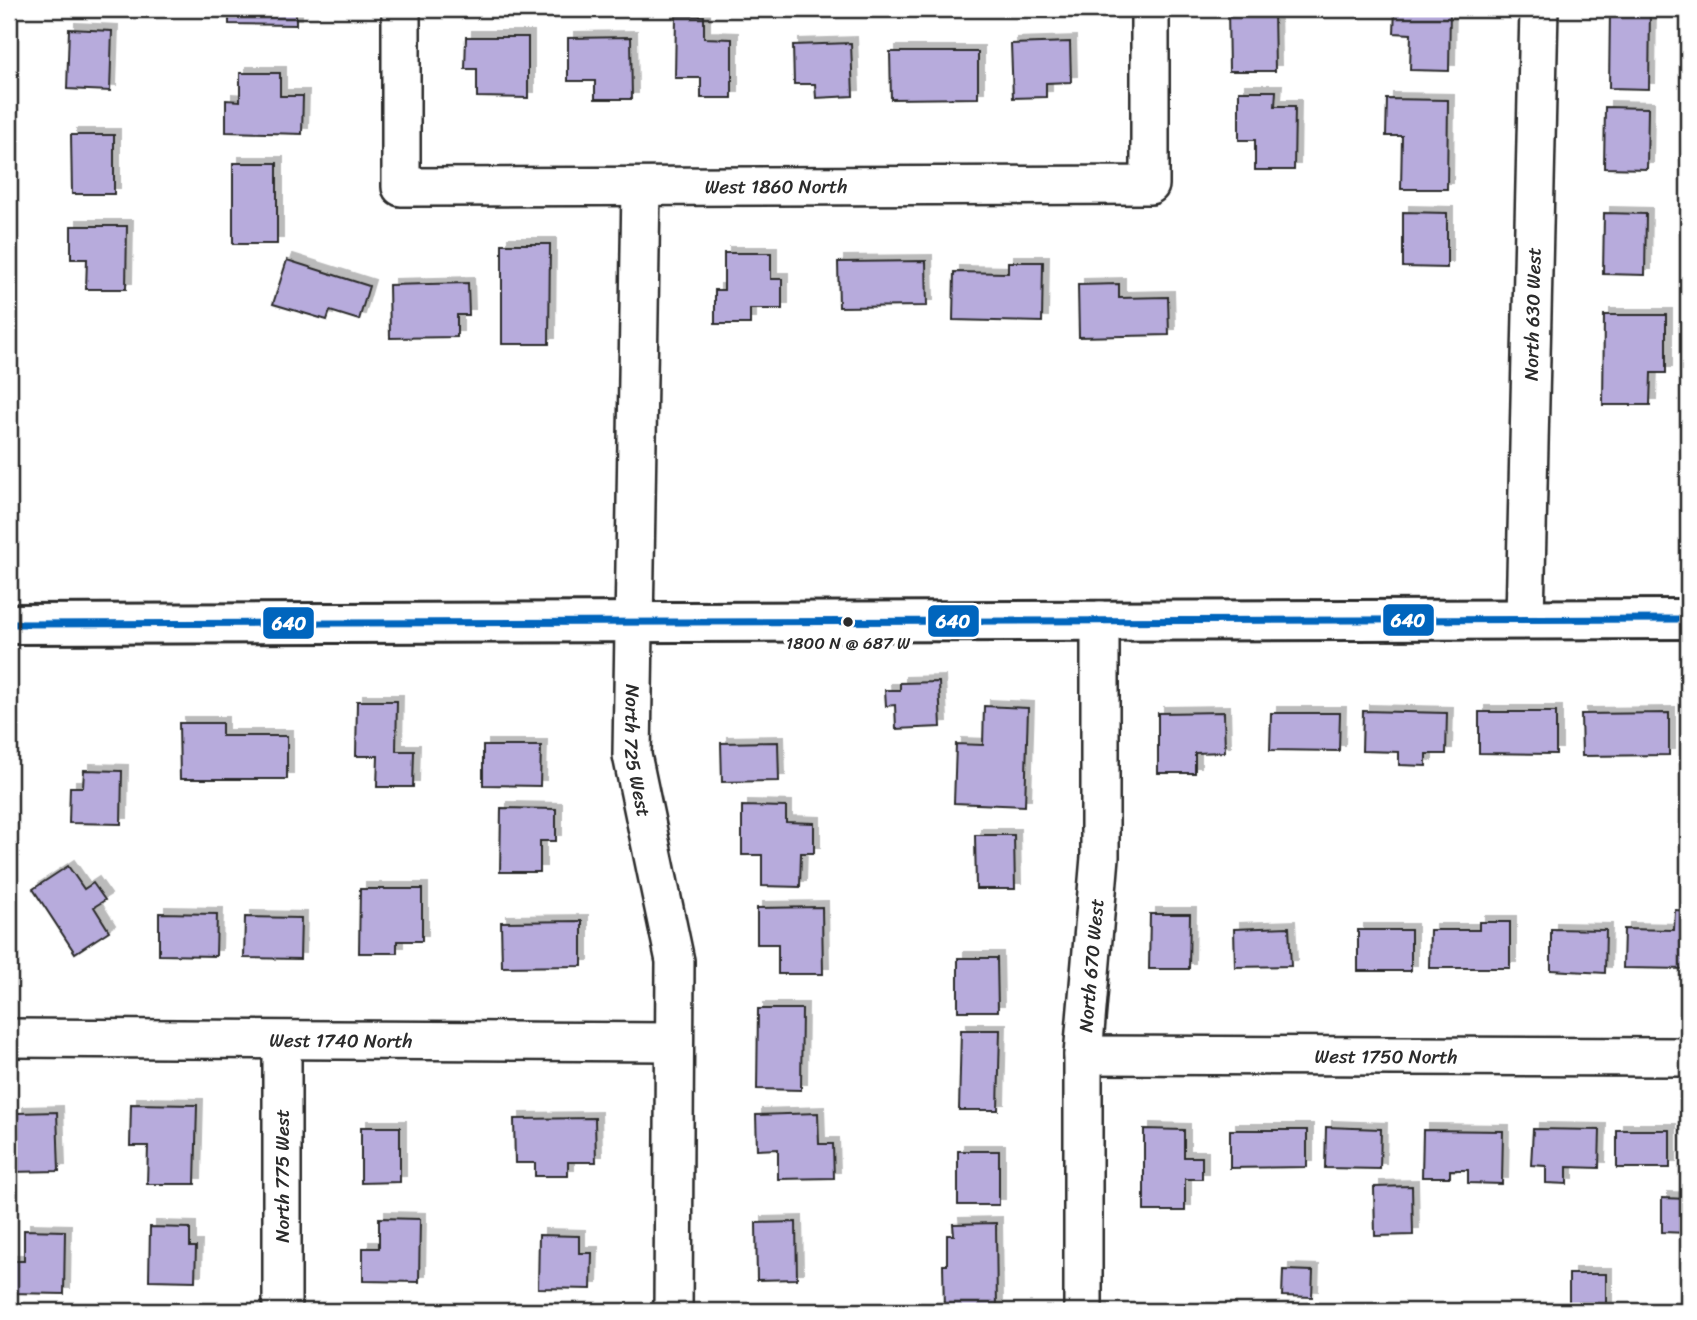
<svg xmlns="http://www.w3.org/2000/svg" width="1697" height="1320" font-family="Sriracha,sans-serif">
<style>
.building{fill:#b7abdc;stroke:#2b2b2b;stroke-width:2;filter:url(#shadow)}
.lines{fill:none;stroke-linecap:round;stroke-linejoin:round}
.minor-casing{stroke:#2b2b2b;stroke-width:42}
.primary-casing{stroke:#2b2b2b;stroke-width:44}
.minor{stroke:#fff;stroke-width:37}
.primary{stroke:#fff;stroke-width:38}
.bus-1-casing{stroke:#fff;stroke-width:12}
.bus-1{stroke:#0065bd;stroke-width:7}
.bus-dot{fill:#2b2b2b;stroke:#fff;stroke-width:2.5}
.labels{text-anchor:middle;stroke-width:7;stroke-linejoin:round;paint-order:stroke}
.bus-label{font-size:17px;fill:#2b2b2b;stroke:#fff}
.street-label{font-size:19px;fill:#2b2b2b;stroke:#fff}
.line-badge{stroke:#fff;stroke-width:2.5}
.badge-label{font-size:19px;text-anchor:middle;font-weight:bold;fill:#fff}
</style>
<defs>
<filter id="shadow"><feDropShadow dx="6" dy="-6" stdDeviation="0" flood-color="#0004"/></filter>
</defs>
<rect width="100%" height="100%" fill="#fff"/>
<filter id="ink" filterUnits="userSpaceOnUse"><feTurbulence type="fractalNoise" baseFrequency=".0143" numOctaves="2"/><feDisplacementMap in="SourceGraphic" scale="14" xChannelSelector="R" yChannelSelector="G"/><feConvolveMatrix kernelMatrix="1 2 1 2 8 2 1 2 1" color-interpolation-filters="sRGB"/></filter>
<g filter="url(#ink)">
<g class="building">
<polygon points="229,9 296,9 296,25 229,24"/>
<polygon points="1228,9 1274,9 1275,71 1229,71"/>
<polygon points="1395,9 1450,9 1449,71 1410,70 1411,34 1394,33"/>
<polygon points="1610,9 1650,9 1649,89 1609,88"/>
<polygon points="676,16 704,16 704,38 732,39 732,98 701,98 701,78 675,78"/>
<polygon points="69,29 112,31 110,91 67,89"/>
<polygon points="466,37 528,37 528,98 477,97 477,69 465,69"/>
<polygon points="631,37 632,99 595,99 595,81 568,81 568,38"/>
<polygon points="1070,42 1071,82 1046,83 1046,97 1013,98 1011,44"/>
<polygon points="851,43 853,96 816,98 815,84 794,84 793,45"/>
<polygon points="890,52 978,52 978,98 891,99"/>
<polygon points="240,73 280,73 280,96 303,96 302,134 226,132 226,100 240,101"/>
<polygon points="1239,91 1276,91 1275,106 1295,106 1294,170 1255,170 1255,140 1239,140"/>
<polygon points="1387,99 1448,100 1447,189 1401,189 1402,136 1386,136"/>
<polygon points="1605,107 1648,108 1647,169 1604,168"/>
<polygon points="71,135 114,135 114,194 72,194"/>
<rect x="233" y="163" width="44" height="81"/>
<polygon points="1403,212 1447,213 1447,268 1403,267"/>
<polygon points="1604,213 1646,214 1645,275 1603,274"/>
<polygon points="71,226 127,226 126,289 86,289 87,259 71,259"/>
<polygon points="502,244 550,244 549,344 502,344"/>
<polygon points="724,253 771,253 771,279 782,279 782,309 750,309 750,324 715,324 715,290 724,290"/>
<polygon points="287,260 369,286 359,320 330,311 327,320 273,304"/>
<polygon points="926,261 927,306 839,307 838,262"/>
<polygon points="1008,262 1043,262 1042,322 953,320 954,272 1008,273"/>
<polygon points="468,283 469,315 457,315 457,337 390,338 389,285"/>
<polygon points="1119,284 1119,298 1168,297 1169,335 1079,337 1078,285"/>
<polygon points="1604,315 1666,315 1666,373 1651,373 1650,405 1603,405"/>
<polygon points="939,682 941,727 896,729 895,705 886,706 885,690 900,690 900,683"/>
<polygon points="357,701 397,701 396,751 414,751 413,787 377,787 378,756 356,756"/>
<polygon points="984,706 1028,708 1025,806 954,803 956,744 983,745"/>
<polygon points="1363,711 1447,713 1446,754 1426,754 1426,766 1399,765 1399,752 1362,751"/>
<polygon points="1224,712 1225,752 1195,753 1195,773 1158,773 1158,713"/>
<polygon points="1479,712 1556,712 1556,754 1479,753"/>
<polygon points="1271,713 1340,713 1339,751 1270,750"/>
<polygon points="1669,713 1669,755 1582,756 1581,714"/>
<polygon points="179,723 222,723 222,736 287,736 287,779 180,779"/>
<polygon points="778,742 779,781 722,782 721,743"/>
<polygon points="483,746 541,746 540,786 483,785"/>
<polygon points="84,770 122,771 121,824 69,823 70,787 83,787"/>
<polygon points="742,806 786,807 786,822 814,823 814,853 801,853 800,887 762,886 762,855 742,855"/>
<polygon points="501,808 556,809 556,841 540,841 540,872 500,872"/>
<polygon points="975,835 1014,835 1015,889 976,889"/>
<polygon points="68,866 84,889 93,883 105,900 94,907 109,931 75,953 33,889"/>
<polygon points="360,889 422,889 422,941 397,941 397,953 359,953"/>
<polygon points="822,907 823,974 778,974 778,944 757,944 757,908"/>
<polygon points="1675,910 1688,911 1688,969 1623,968 1624,929 1674,930"/>
<polygon points="159,913 217,914 216,956 159,955"/>
<polygon points="1150,914 1190,914 1189,969 1149,969"/>
<polygon points="245,917 301,918 300,959 244,958"/>
<polygon points="582,921 582,966 502,967 501,922"/>
<polygon points="1479,922 1510,922 1510,968 1429,968 1430,930 1479,930"/>
<polygon points="1289,927 1291,966 1235,967 1234,929"/>
<polygon points="1551,929 1606,930 1605,973 1551,970"/>
<rect x="1358" y="930" width="53" height="41"/>
<polygon points="958,958 997,958 998,1011 958,1011"/>
<polygon points="758,1009 802,1009 801,1090 757,1089"/>
<polygon points="961,1030 1000,1030 998,1110 959,1110"/>
<polygon points="131,1104 197,1105 195,1184 147,1184 148,1146 130,1146"/>
<polygon points="57,1112 59,1171 10,1172 9,1138 18,1138 17,1113"/>
<polygon points="818,1113 819,1144 833,1144 834,1178 778,1179 778,1149 757,1150 756,1115"/>
<polygon points="595,1118 596,1162 568,1162 568,1176 535,1176 535,1163 515,1163 514,1119"/>
<polygon points="361,1127 400,1127 400,1182 361,1183"/>
<polygon points="1326,1127 1381,1129 1380,1169 1325,1168"/>
<polygon points="1144,1129 1184,1130 1184,1157 1202,1157 1202,1179 1185,1179 1185,1211 1144,1211"/>
<polygon points="1533,1129 1600,1130 1599,1168 1567,1167 1567,1184 1546,1183 1546,1166 1531,1165"/>
<polygon points="1230,1130 1307,1130 1307,1167 1230,1168"/>
<polygon points="1423,1130 1503,1131 1502,1184 1468,1183 1468,1170 1450,1170 1450,1177 1422,1177"/>
<rect x="1617" y="1130" width="53" height="38"/>
<rect x="958" y="1151" width="41" height="54"/>
<polygon points="1412,1186 1413,1235 1375,1236 1374,1187"/>
<polygon points="1662,1198 1688,1199 1688,1233 1662,1232"/>
<polygon points="379,1218 420,1219 419,1282 363,1281 363,1248 379,1248"/>
<polygon points="796,1222 797,1279 757,1280 756,1223"/>
<polygon points="996,1223 997,1310 944,1310 943,1265 947,1265 947,1235 954,1235 953,1224"/>
<polygon points="150,1227 190,1228 190,1247 196,1247 195,1281 149,1280"/>
<polygon points="24,1230 65,1231 64,1294 9,1293 9,1261 24,1261"/>
<polygon points="539,1235 579,1236 579,1253 592,1253 591,1289 538,1288"/>
<polygon points="1283,1270 1313,1271 1312,1297 1282,1296"/>
<rect x="1569" y="1274" width="37" height="37"/>
</g>
<g class="lines">
<g class="minor-casing">
<g id="minor">
<path id="s1" d="M401,9V187L1150,185V9"/>
<path id="s2" d="M641,187L632,755L675,961L673,1311"/>
<path id="s3" d="M1525,618L1539,9"/>
<path id="s4" d="M9,1038L674,1042"/>
<polyline points="282,1041 282,1311"/>
<path id="s5" d="M1083,1055L1688,1057"/>
<path id="s6" d="M1083,1311V1055L1100,857V620"/>
</g>
</g>
<g class="primary-casing">
<polyline id="primary" points="9,624 1688,619"/>
</g>
<use href="#minor" class="minor"/>
<use href="#primary" class="primary"/>
<g class="bus-1-casing">
<polyline id="bus-1" points="9,624 1688,619"/>
</g>
<use href="#bus-1" class="bus-1"/>
</g>
</g>
<circle class="bus-dot" cx="848" cy="622" r="6"/>
<g class="labels">
<g class="bus-label">
<text x="848" y="649">1800 N @ 687 W</text>
</g>
<g class="street-label">
<text dy="7" stroke="none"><textPath href="#s1" startOffset="553">West 1860 North</textPath></text>
<text dy="7" stroke="none"><textPath href="#s3" startOffset="304">North 630 West</textPath></text>
<text dy="7" stroke="none"><textPath href="#s2" startOffset="564">North 725 West</textPath></text>
<text dy="7" stroke="none"><textPath href="#s6" startOffset="346">North 670 West</textPath></text>
<text dy="7" stroke="none"><textPath href="#s4" startOffset="332">West 1740 North</textPath></text>
<text dy="7" stroke="none"><textPath href="#s5" startOffset="303">West 1750 North</textPath></text>
<text transform="translate(282 1176) rotate(-90)" y="7">North 775 West</text>
</g>
</g>
<g class="line-badge">
<rect x="1382" y="603" width="53" height="34" rx="7" fill="#0065bd"/>
<rect x="927" y="604" width="53" height="34" rx="7" fill="#0065bd"/>
<rect x="262" y="606" width="53" height="34" rx="7" fill="#0065bd"/>
</g>
<g class="badge-label">
<text x="1408" y="627">640</text>
<text x="953" y="628">640</text>
<text x="289" y="630">640</text>
</g>
<rect width="1697" height="1320" fill="none" stroke="#fff" stroke-width="35"/>
<rect x="18" y="18" width="1662" height="1285" fill="none" stroke="#2b2b2b" stroke-width="2.5" filter="url(#ink)"/>
</svg>
